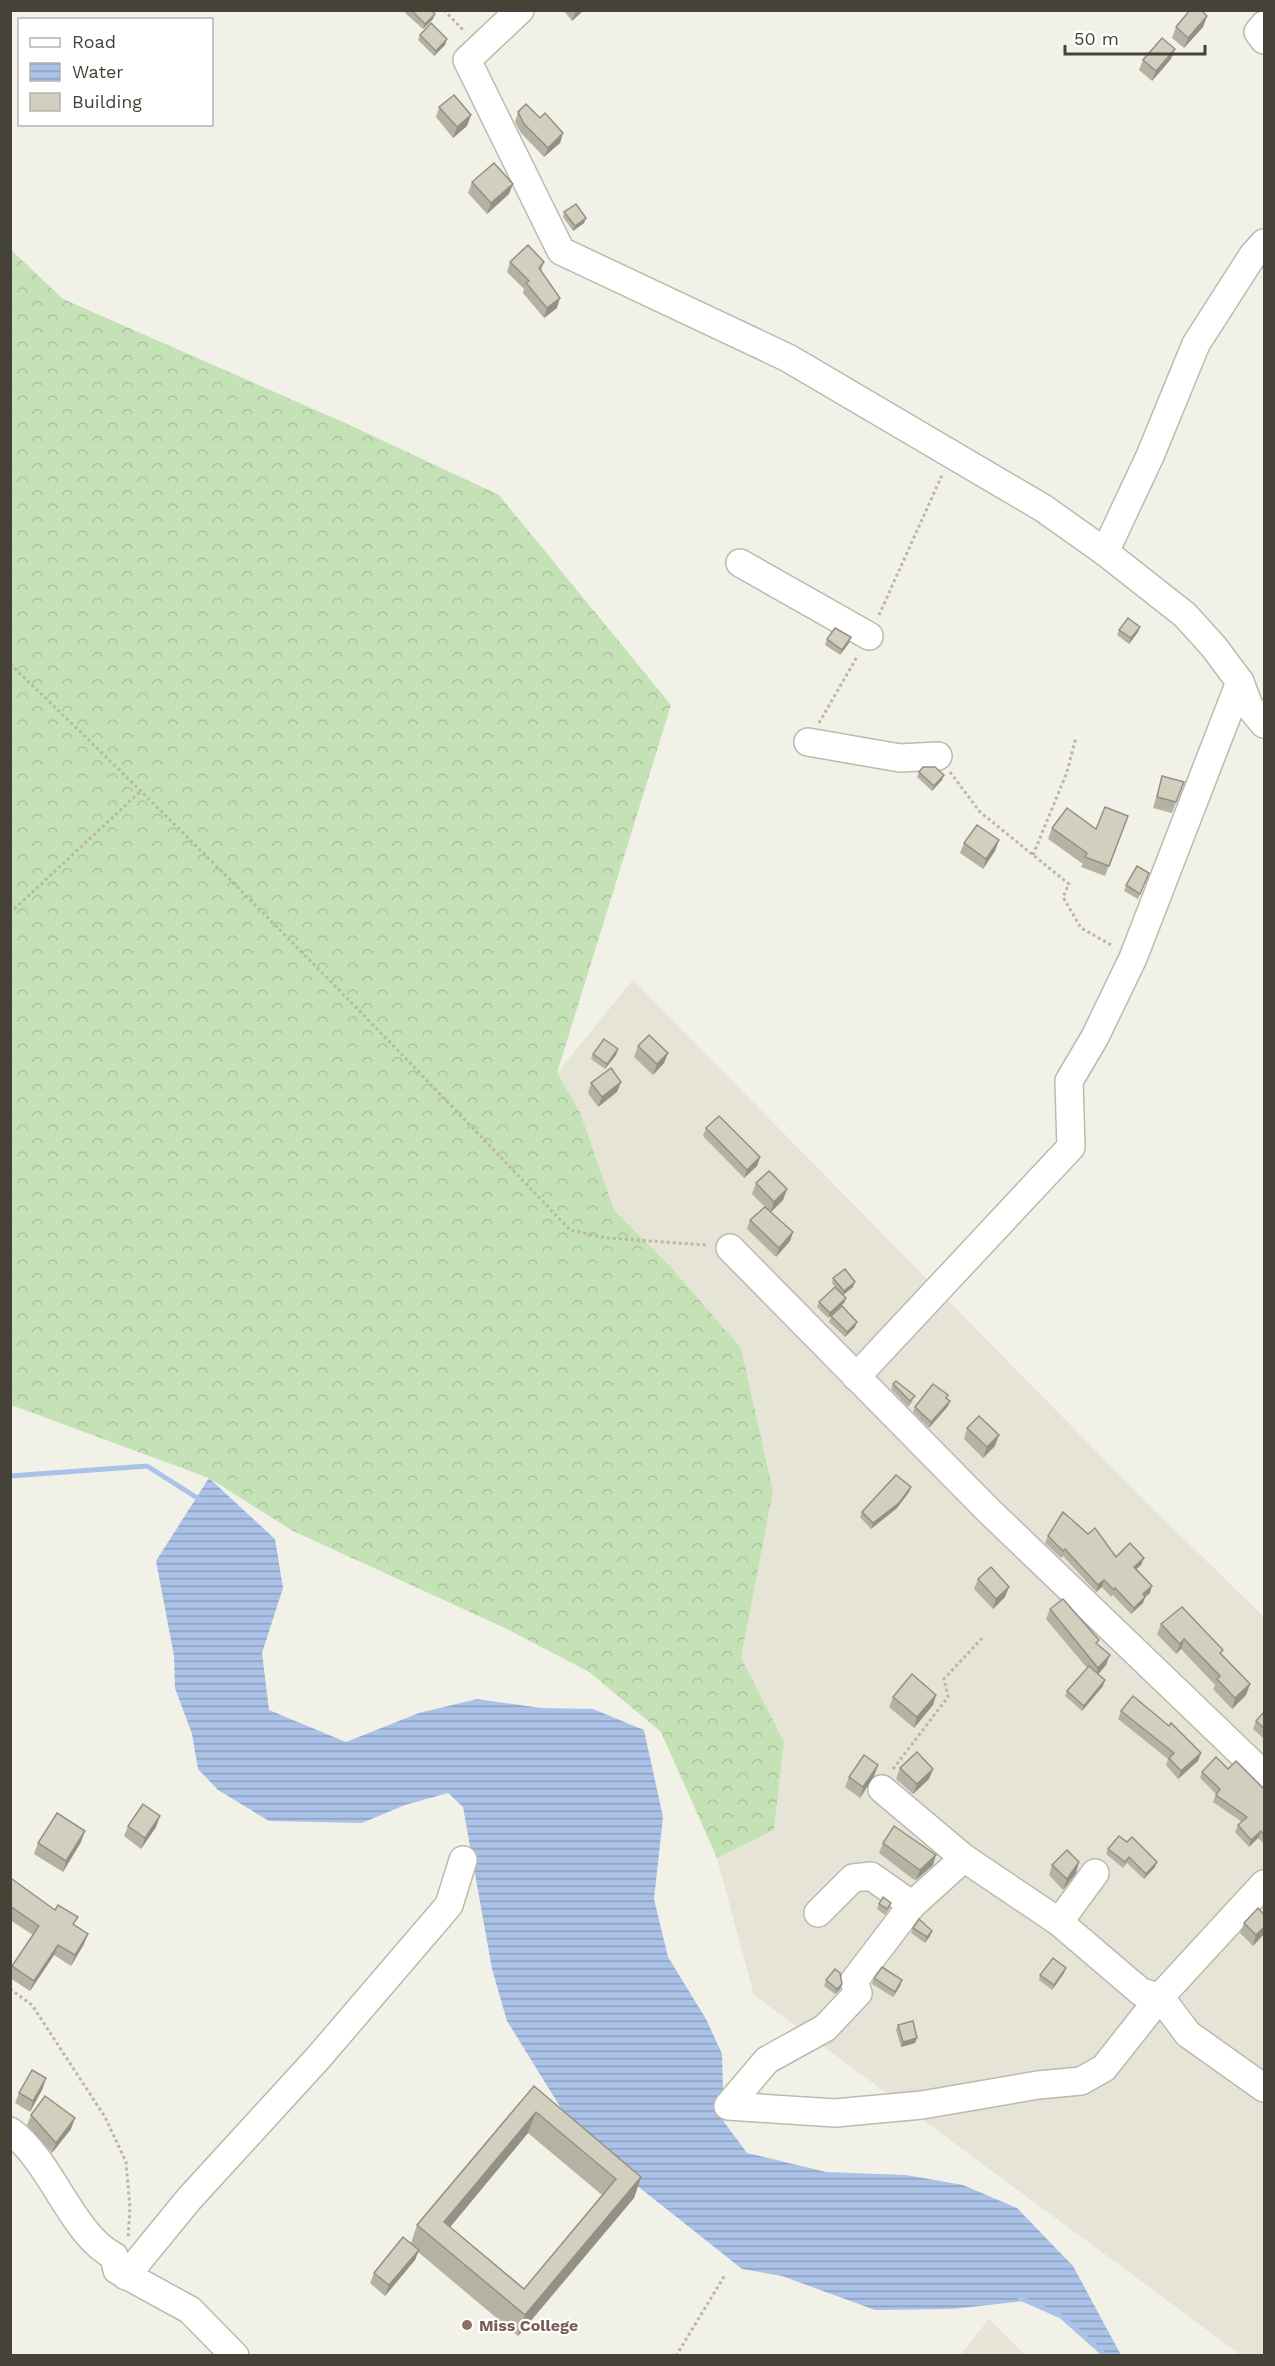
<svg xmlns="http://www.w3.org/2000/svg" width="1275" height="2366" font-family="'Work Sans',sans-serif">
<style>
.residential{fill:#e5e4d7}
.forest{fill:url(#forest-crowns)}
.water{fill:url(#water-rules)}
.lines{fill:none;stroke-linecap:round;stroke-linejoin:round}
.stream{stroke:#abc2e8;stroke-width:5}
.minor-casing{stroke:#bcbaac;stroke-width:30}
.path{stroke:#bcb89f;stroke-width:3;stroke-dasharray:3 3;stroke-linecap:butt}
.minor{stroke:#fff;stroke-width:27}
.wall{fill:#b5b2a4;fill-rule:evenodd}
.shaded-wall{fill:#939186}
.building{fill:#d2cfbf;stroke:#939186;stroke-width:1.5;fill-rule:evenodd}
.education-dot{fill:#8d6e63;stroke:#fff;stroke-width:2}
.labels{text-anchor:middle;stroke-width:4.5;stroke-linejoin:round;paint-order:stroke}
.education-label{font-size:16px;font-weight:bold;fill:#785e54;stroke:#fff;text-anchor:start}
</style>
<defs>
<pattern id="forest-crowns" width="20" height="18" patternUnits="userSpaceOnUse" patternTransform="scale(1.5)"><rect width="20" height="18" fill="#c4e2b6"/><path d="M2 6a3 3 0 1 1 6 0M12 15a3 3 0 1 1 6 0" fill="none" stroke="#aac39d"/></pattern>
<pattern id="water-rules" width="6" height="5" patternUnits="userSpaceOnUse" patternTransform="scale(1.5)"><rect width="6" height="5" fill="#abc2e8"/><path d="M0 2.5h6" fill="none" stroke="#8d9fbd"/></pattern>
</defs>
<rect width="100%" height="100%" fill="#f2f1e8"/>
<g class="residential">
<polygon points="633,980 1149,1505 1264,1617 1264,2355 1241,2355 754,1995 717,1858 774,1830 784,1742 740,1658 773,1490 741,1348 670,1266 614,1210 580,1112 557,1073"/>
<polygon points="989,2319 1025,2355 960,2355"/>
</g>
<polygon class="forest" points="10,249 63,299 343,422 499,495 671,705 557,1073 580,1112 614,1210 670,1266 741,1348 773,1491 741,1658 784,1742 774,1830 717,1858 661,1732 589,1672 507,1629 293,1531 209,1478 11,1405"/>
<polygon class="water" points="209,1478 275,1539 283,1588 262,1653 269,1710 346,1742 419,1713 477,1699 541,1708 593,1709 644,1730 663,1817 654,1899 668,1957 706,2019 722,2054 724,2122 747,2153 826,2172 906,2175 963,2185 1017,2208 1073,2266 1121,2355 1106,2355 1061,2316 1024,2301 952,2309 875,2310 782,2276 742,2269 582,2142 507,2021 492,1969 463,1807 448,1793 405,1805 362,1823 269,1821 218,1790 198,1769 192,1734 175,1688 174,1656 156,1561"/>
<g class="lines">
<g class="stream">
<polyline points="10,1476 147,1466 202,1501"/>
<polyline points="1020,2298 1061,2316 1106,2356"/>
</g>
<g class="minor-casing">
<g id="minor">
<polyline points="520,10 467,60 561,251 788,358 1043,508 1105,552 1185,615 1214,647 1240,682 1249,706 1264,724"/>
<polyline points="1264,25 1258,32 1264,40"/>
<polyline points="1105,552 1150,456 1196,344 1253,255 1264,243"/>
<polyline points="740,563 869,636"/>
<polyline points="808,742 900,758 938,756"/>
<polyline points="730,1248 988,1510 1264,1775"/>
<polyline points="856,1377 1071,1147 1069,1081 1095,1037 1133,958 1240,682"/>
<polyline points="882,1789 964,1858 1059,1922 1141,1992 1160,1997 1188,2034 1264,2088"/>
<polyline points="964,1858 912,1905 854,1981 858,1993 825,2028 767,2060 728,2106 835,2113 922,2105 1038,2085 1081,2081 1104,2068 1160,1997 1264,1884"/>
<polyline points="818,1913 853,1878 871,1876 912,1905"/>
<polyline points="1059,1922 1095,1873"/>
<path d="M10,2131C51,2160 72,2235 114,2256L117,2270L190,2310L235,2356"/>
<polyline points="126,2276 189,2199 318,2058 449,1905 463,1860"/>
</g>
</g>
<g class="path">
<polyline points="444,10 465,32"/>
<polyline points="879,615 943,473"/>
<path d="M10,664C202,848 387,1037 570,1230L607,1238L708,1245"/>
<polyline points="819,723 858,655"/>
<polyline points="950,772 980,812 1069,884 1063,897 1081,928 1113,946"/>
<polyline points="1033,855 1067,772 1076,737"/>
<polyline points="10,913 142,790"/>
<polyline points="893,1769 948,1697 944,1679 984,1636"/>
<polyline points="10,1989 32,2005 105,2117 126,2162 130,2208 128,2237"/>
<polyline points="676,2356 725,2275"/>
</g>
<use href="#minor" class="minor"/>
</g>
<g class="wall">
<polygon points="406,10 431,10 433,19 423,29 405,13"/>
<polygon points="563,10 584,10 572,21"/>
<polygon points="1207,16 1203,27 1184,48 1172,38 1176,27"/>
<polygon points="420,35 445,45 434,56 418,40"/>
<polygon points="1171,59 1152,81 1139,70 1143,60"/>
<polygon points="439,107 471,115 467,126 453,138 436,117"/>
<polygon points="518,112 540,118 563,133 560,143 544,157 521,133 515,122"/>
<polygon points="472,182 509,194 487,214 468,193"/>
<polygon points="564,212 586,218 584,223 573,231 563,217"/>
<polygon points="510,262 544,262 541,271 557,308 544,318 523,293 524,289 507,272"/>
<polygon points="1140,627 1138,632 1129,644 1117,635 1119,630"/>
<polygon points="851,637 849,643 840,655 825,645 827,639"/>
<polygon points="919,772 944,775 942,780 932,791 917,777"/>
<polygon points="1162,776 1184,782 1172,813 1153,808"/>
<polygon points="1128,816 1105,876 1081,867 1083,864 1048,839 1052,828 1096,829"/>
<polygon points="999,840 995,851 983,869 960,853 964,843"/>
<polygon points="1149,873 1138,899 1124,891 1126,885"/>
<polygon points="638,1046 668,1053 664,1063 653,1075 634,1057"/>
<polygon points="618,1049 616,1055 605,1069 591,1059 593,1054"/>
<polygon points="621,1082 617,1092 598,1107 588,1093 591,1083"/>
<polygon points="706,1128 760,1157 757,1166 744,1178 703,1136"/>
<polygon points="756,1183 787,1189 783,1200 771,1212 793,1232 790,1241 776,1257 747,1229 750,1220 767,1209 752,1194"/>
<polygon points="833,1278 853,1287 843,1295 846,1298 844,1303 828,1318 817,1307 819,1302 835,1287 832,1283"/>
<polygon points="831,1316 855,1327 845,1337 829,1322"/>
<polygon points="893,1384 913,1401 908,1407 891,1389"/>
<polygon points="948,1395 947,1399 948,1406 929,1428 913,1412 915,1407"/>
<polygon points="967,1428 995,1446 983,1458 964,1439"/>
<polygon points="911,1487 909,1492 897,1508 871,1529 860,1517 862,1512"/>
<polygon points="1048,1536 1116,1557 1144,1558 1141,1565 1136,1569 1150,1593 1145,1597 1143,1603 1131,1614 1113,1595 1111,1597 1102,1587 1096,1592 1063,1556 1061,1558 1045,1543"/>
<polygon points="978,1579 1005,1597 993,1609 974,1589"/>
<polygon points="1050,1609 1097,1644 1106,1665 1098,1674 1103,1686 1082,1711 1065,1696 1067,1691 1087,1668 1046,1619"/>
<polygon points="1161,1624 1221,1654 1250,1684 1246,1695 1232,1709 1213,1689 1215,1685 1181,1649 1176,1654 1157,1634"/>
<polygon points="936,1695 933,1705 914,1728 889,1707 893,1697"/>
<polygon points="1121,1711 1201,1753 1198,1761 1178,1779 1166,1765 1168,1759 1118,1719"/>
<polygon points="1264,1712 1264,1739 1253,1729 1256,1721"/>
<polygon points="878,1765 874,1776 860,1798 845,1787 849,1777"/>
<polygon points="900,1768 933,1769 929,1779 913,1794 896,1779"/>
<polygon points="1228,1769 1264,1789 1264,1844 1258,1838 1249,1847 1235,1832 1238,1825 1242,1822 1213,1802 1216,1794 1200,1778 1202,1772"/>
<polygon points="160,1816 156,1827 141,1849 124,1836 128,1826"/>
<polygon points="81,1842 63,1872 34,1854 38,1843"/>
<polygon points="883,1843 933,1865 916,1880 913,1879 879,1853"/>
<polygon points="1108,1849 1155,1867 1144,1879 1127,1863 1123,1868 1106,1854"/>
<polygon points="1052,1865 1076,1873 1063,1890 1049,1875"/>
<polygon points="10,1880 74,1925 84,1944 71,1966 54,1955 30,1991 10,1978 10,1971 12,1966 33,1935 10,1920"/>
<polygon points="891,1903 890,1908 885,1915 877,1909 879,1904"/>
<polygon points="1264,1915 1264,1934 1253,1946 1240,1933 1244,1923"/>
<polygon points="913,1928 932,1931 930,1936 925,1943 911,1933"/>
<polygon points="1064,1973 1052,1990 1039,1980 1040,1975"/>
<polygon points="874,1978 902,1980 900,1986 893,1997 872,1984"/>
<polygon points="826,1980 840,1989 835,1994 824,1986"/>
<polygon points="898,2025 915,2043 901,2047 896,2030"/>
<path d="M534,2086L641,2177L634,2198L518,2336L418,2252L415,2260L385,2296L370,2283L374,2273L411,2243L417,2225ZM528,2133L602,2195L524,2289L450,2227Z"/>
<polygon points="43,2088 30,2112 15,2103 19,2093"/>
<polygon points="31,2115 71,2129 52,2153 27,2125"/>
</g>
<g class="shaded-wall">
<polygon points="584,10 572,21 576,11"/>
<polygon points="435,14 433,19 423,29 425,24"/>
<polygon points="1207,16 1203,27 1184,48 1188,38"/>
<polygon points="447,39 445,45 434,56 436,51"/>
<polygon points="1175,49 1171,59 1152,81 1156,71"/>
<polygon points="471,115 467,126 453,138 457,127"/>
<polygon points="563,133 560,143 544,157 548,148"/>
<polygon points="513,184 509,194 487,214 491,203"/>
<polygon points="586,218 584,223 573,231 575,226"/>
<polygon points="560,298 557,308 544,318 547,308"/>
<polygon points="1140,627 1138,632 1129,644 1131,638"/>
<polygon points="851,637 849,643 840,655 842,650"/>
<polygon points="944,775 942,780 932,791 934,786"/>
<polygon points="999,840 995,851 983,869 986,859"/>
<polygon points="618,1049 616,1055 605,1069 607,1064"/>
<polygon points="668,1053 664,1063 653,1075 657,1064"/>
<polygon points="621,1082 617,1092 598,1107 602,1097"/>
<polygon points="760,1157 757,1166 744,1178 747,1170"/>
<polygon points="787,1189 783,1200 770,1213 774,1202"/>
<polygon points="793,1232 790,1241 776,1257 779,1248"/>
<polygon points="855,1282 853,1287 842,1296 844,1291"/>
<polygon points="846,1298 844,1303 828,1318 830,1313"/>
<polygon points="857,1322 855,1327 845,1337 847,1332"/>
<polygon points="950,1401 948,1406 929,1428 931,1422"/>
<polygon points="999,1435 995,1446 983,1458 987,1447"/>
<polygon points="911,1487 909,1492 897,1508 871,1529 873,1523"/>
<polygon points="1144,1558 1141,1565 1131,1574 1134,1567"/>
<polygon points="1104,1580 1102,1587 1096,1592 1098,1585"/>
<polygon points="1152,1586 1150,1593 1145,1597 1143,1603 1131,1614 1134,1608 1143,1594"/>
<polygon points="1009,1587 1005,1597 993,1609 996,1599"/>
<polygon points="1184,1639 1181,1649 1176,1654 1180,1644"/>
<polygon points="1110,1655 1106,1665 1095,1678 1098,1668"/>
<polygon points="1105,1680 1103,1686 1082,1711 1084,1706"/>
<polygon points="1250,1684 1246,1695 1232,1709 1235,1698"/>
<polygon points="936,1695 933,1705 914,1728 917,1717"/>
<polygon points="1201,1753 1198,1761 1178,1779 1181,1771"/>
<polygon points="878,1765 874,1776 860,1798 863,1787"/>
<polygon points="933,1769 929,1779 913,1794 917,1784"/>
<polygon points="160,1816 156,1827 141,1849 145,1838"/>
<polygon points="85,1831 81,1842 63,1872 66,1861"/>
<polygon points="1261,1831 1258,1838 1249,1847 1251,1840"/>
<polygon points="936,1855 933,1865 916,1880 920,1870"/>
<polygon points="1079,1862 1076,1873 1063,1890 1067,1879"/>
<polygon points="1157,1862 1155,1867 1144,1879 1146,1874"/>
<polygon points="1264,1927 1264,1934 1253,1946 1256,1935"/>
<polygon points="932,1931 930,1936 925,1943 927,1937"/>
<polygon points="88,1934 84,1944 71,1966 75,1955"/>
<polygon points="58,1945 54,1955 30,1991 34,1981"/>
<polygon points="1066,1968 1064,1973 1052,1990 1054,1985"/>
<polygon points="902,1980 900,1986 893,1997 895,1992"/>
<polygon points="842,1984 840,1989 835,1994 837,1989"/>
<polygon points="917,2038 915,2043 901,2047 903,2042"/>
<polygon points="46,2078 43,2088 30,2112 33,2101"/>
<polygon points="536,2112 528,2133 437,2243 444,2222"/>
<polygon points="75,2118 71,2129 52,2153 56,2143"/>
<polygon points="641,2177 634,2198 518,2336 525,2315"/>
<polygon points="419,2250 415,2260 385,2296 389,2285"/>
</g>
<g class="building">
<polygon points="411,10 431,10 435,14 425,24"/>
<polygon points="1190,10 1201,10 1207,16 1188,38 1176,27"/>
<polygon points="431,23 447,39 436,51 420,35"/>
<polygon points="1162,38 1175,49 1156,71 1143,60"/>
<polygon points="454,95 471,115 457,127 439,107"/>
<polygon points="526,104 540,118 545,113 563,133 548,148 524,124 518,112"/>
<polygon points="494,163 513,184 491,203 472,182"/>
<polygon points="576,204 586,218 575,226 564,212"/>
<polygon points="528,245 544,262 539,268 560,298 547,308 526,283 529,281 510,262"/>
<polygon points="1128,618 1140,627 1131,638 1119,630"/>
<polygon points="835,628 851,637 842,650 827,639"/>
<polygon points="923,767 935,767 944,775 934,786 919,772"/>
<polygon points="1162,776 1184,782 1176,802 1157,797"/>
<polygon points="1105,807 1128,816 1109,866 1085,857 1087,853 1052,828 1067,808 1096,829"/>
<polygon points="977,825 999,840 986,859 964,843"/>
<polygon points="1137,866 1149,873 1140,894 1126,885"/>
<polygon points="649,1035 668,1053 657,1064 638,1046"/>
<polygon points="604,1039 618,1049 607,1064 593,1054"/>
<polygon points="611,1068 621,1082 602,1097 591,1083"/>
<polygon points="719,1116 760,1157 747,1170 706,1128"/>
<polygon points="769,1171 787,1189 774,1202 756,1183"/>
<polygon points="765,1207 793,1232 779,1248 750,1220"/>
<polygon points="845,1269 855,1282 844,1291 833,1278"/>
<polygon points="835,1287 846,1298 830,1313 819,1302"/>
<polygon points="842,1306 857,1322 847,1332 831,1316"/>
<polygon points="896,1381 915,1396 910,1401 893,1384"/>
<polygon points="933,1384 948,1395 946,1398 950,1401 931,1422 915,1407"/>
<polygon points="979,1416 999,1435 987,1447 967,1428"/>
<polygon points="896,1475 911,1487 899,1503 873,1523 862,1512"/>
<polygon points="1063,1512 1088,1534 1095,1528 1116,1557 1130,1543 1144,1558 1134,1567 1152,1586 1143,1594 1145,1597 1134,1608 1115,1588 1114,1590 1104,1580 1098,1585 1065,1549 1063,1551 1048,1536"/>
<polygon points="991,1567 1009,1587 996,1599 978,1579"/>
<polygon points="1063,1599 1099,1640 1096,1643 1110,1655 1098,1668 1050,1609"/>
<polygon points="1182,1607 1223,1650 1220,1653 1250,1684 1235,1698 1217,1679 1220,1676 1184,1639 1180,1644 1161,1624"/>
<polygon points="1089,1666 1105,1680 1084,1706 1067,1691"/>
<polygon points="912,1674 936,1695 917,1717 893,1697"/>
<polygon points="1133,1696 1169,1726 1171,1723 1201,1753 1181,1771 1169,1758 1174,1753 1121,1711"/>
<polygon points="1264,1712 1264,1728 1256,1721"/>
<polygon points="917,1752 933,1769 917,1784 900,1768"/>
<polygon points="864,1755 878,1765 863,1787 849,1777"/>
<polygon points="1216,1757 1228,1769 1236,1761 1264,1789 1264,1835 1261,1831 1251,1840 1238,1825 1247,1817 1216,1795 1220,1789 1202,1772"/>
<polygon points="143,1804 160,1816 145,1838 128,1826"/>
<polygon points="57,1813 85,1831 66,1861 38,1843"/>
<polygon points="894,1826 936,1855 920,1870 917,1868 883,1843"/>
<polygon points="1119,1836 1127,1842 1132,1837 1157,1862 1146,1874 1129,1857 1125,1862 1108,1849"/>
<polygon points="1067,1850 1079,1862 1067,1879 1052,1865"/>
<polygon points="12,1879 55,1910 58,1905 78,1917 73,1924 88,1934 75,1955 58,1945 34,1981 12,1966 39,1926 10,1906 10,1880"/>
<polygon points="883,1897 891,1903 887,1909 879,1904"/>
<polygon points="1258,1908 1264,1915 1264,1927 1256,1935 1244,1923"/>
<polygon points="919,1919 932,1931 927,1937 913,1928"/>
<polygon points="1053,1958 1066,1968 1054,1985 1040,1975"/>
<polygon points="882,1967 902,1980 895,1992 874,1978"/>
<polygon points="835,1969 840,1973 842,1984 837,1989 826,1980"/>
<polygon points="913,2021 917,2038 903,2042 898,2025"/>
<polygon points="32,2070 46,2078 33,2101 19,2093"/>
<path d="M534,2086L641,2177L525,2315L417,2225ZM536,2112L616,2179L524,2289L444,2222Z"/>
<polygon points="45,2096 75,2118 56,2143 31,2115"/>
<polygon points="403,2237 419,2250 389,2285 374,2273"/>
</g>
<circle class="education-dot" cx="467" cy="2325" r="6"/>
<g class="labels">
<g class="education-label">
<text x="479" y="2331">Miss College</text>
</g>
</g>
<rect width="1275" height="2366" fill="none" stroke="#454238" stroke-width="24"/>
<rect x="18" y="18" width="195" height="108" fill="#ffffff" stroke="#b5b3af" stroke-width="1.5"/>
<rect x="30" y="38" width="30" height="9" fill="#ffffff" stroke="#b5b3af" stroke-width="1.5"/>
<text x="72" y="48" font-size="18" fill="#454238">Road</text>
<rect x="30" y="63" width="30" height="18" fill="url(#water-rules)" stroke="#b5b3af" stroke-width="1.5"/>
<text x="72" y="78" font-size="18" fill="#454238">Water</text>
<rect x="30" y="93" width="30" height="18" fill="#d2cfbf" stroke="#b5b3af" stroke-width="1.5"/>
<text x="72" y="108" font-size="18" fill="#454238">Building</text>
<path d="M1065 45v9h140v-9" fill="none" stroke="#454238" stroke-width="3"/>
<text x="1074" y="45" font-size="18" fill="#454238" stroke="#ffffff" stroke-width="4.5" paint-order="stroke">50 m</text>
</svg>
